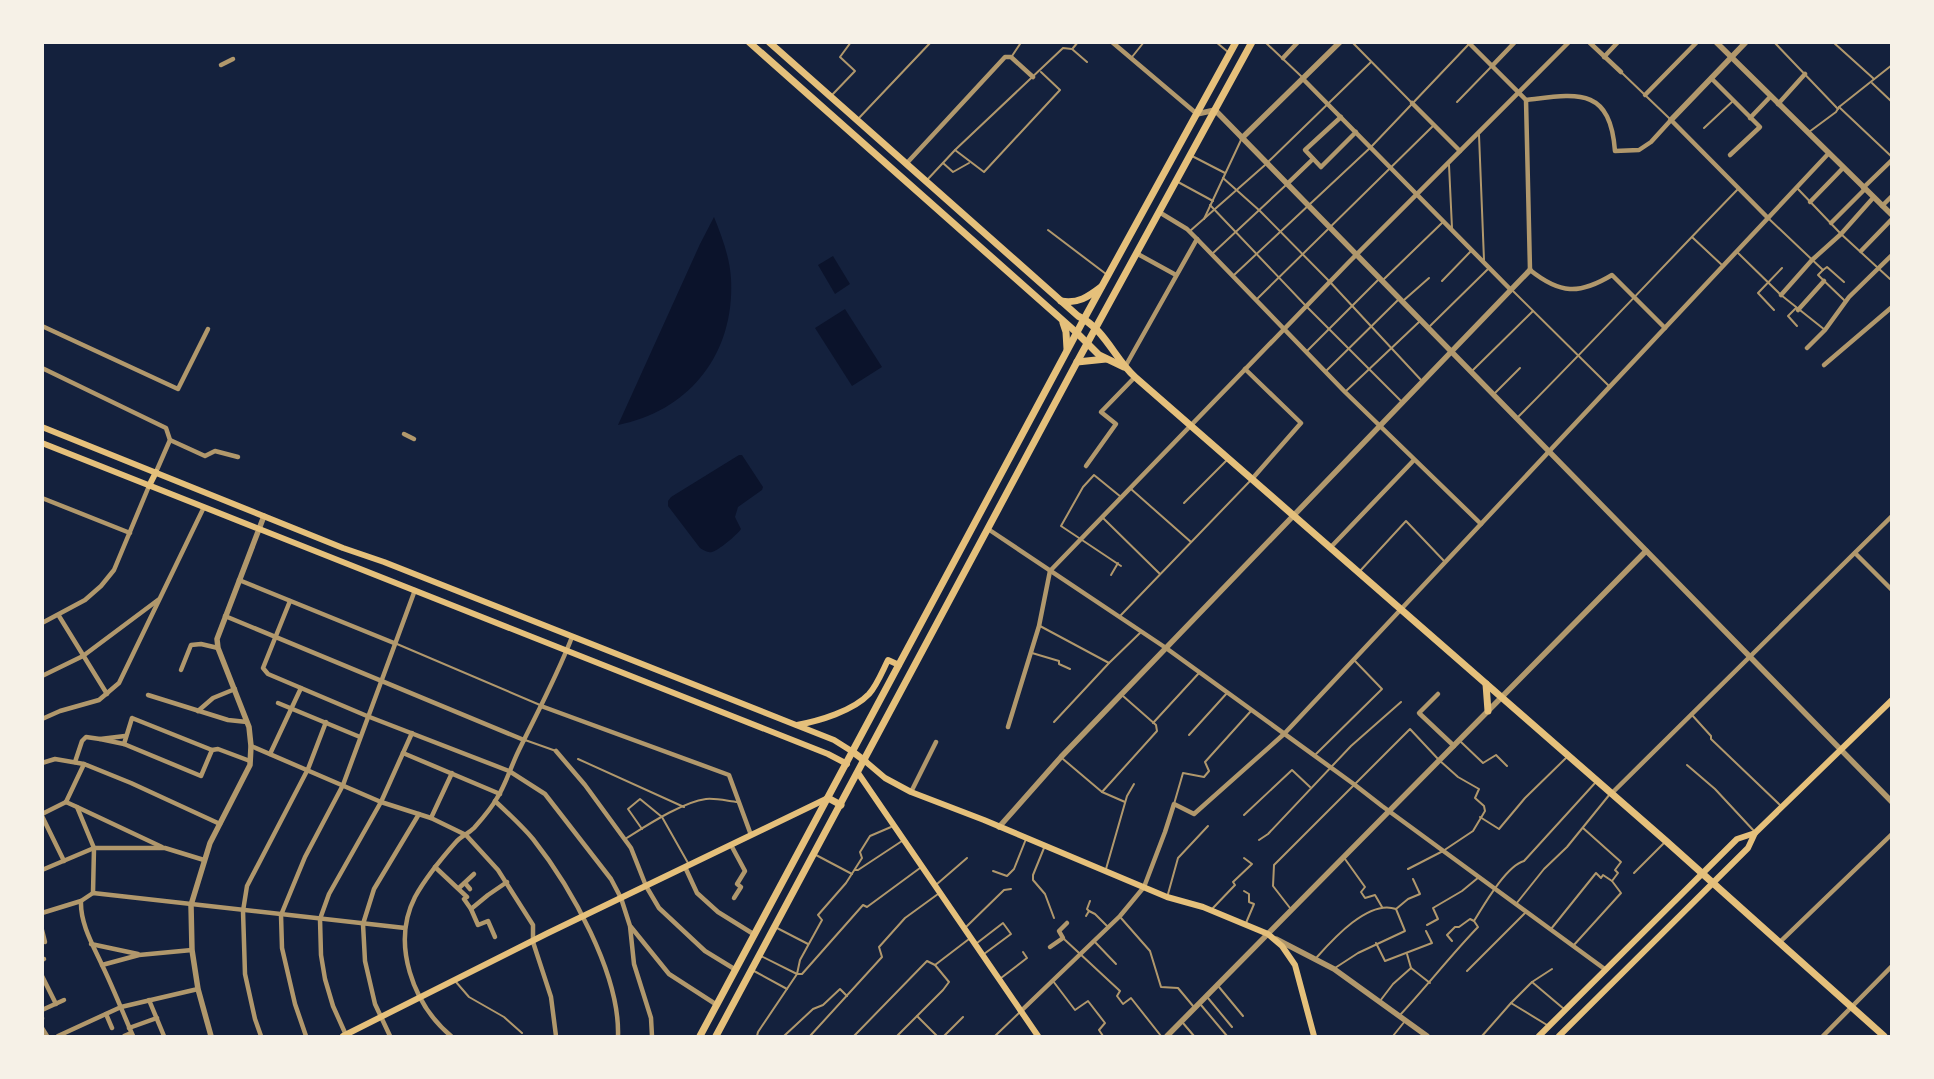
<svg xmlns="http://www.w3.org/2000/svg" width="1934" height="1079" font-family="'PT Sans',sans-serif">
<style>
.water{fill:#0b132b}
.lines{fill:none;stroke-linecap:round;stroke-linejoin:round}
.service{stroke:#b1986c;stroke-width:2}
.minor{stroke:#b1986c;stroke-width:4.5}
.tertiary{stroke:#b1986c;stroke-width:5.5}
.secondary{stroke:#e5c07b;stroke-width:6}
.primary{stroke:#e5c07b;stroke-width:7}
</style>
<rect width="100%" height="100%" fill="#14213d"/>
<g class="water">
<path d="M714,217C722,237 730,258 731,279C735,353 690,411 618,425L700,244Z"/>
<polygon points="833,256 850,284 835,294 818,265"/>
<polygon points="845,309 882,367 852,386 815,328"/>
<path d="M739,455H742L763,487L762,490L738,507L735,517L741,529C737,535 719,550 712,552C707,553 704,550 700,548L668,506V501L671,497Z"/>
</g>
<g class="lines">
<g class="service">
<polyline points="1216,42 1228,52"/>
<polyline points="1265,42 1302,77"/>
<polyline points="1352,42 1412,103"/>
<polyline points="1774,42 1838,109"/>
<polyline points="1833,42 1874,79"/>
<polyline points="1073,48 1078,42"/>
<polyline points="1012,56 1020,44 1018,42"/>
<polyline points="1132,57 1144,42"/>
<polyline points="1621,72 1670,119"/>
<polyline points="1872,83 1892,102"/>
<polyline points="832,95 855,71 840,57 851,42"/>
<polyline points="1457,102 1492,66"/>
<polyline points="1839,107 1892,157"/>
<polyline points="858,119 931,42"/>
<polyline points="1704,128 1734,100"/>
<polyline points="1809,132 1836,112 1839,107 1892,65"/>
<polyline points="1479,135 1484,260"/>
<polyline points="955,150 984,172 1060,90 1041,72"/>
<polyline points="1192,156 1225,173"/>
<polyline points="1269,161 1371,62"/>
<polyline points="943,163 953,172 969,163"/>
<polyline points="1449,165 1452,228"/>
<polyline points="1223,178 1260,211 1330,282 1421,380"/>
<polyline points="927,180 955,150 1063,48 1072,49 1087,62"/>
<polyline points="1178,182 1213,201"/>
<polyline points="1797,188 1841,234 1890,279"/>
<polyline points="1210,205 1306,306 1401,401"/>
<polyline points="1768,218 1823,270"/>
<polyline points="1204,219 1241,140"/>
<polyline points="1048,230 1106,274"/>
<polyline points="1190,231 1265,165"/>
<polyline points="1692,237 1723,266"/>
<polyline points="1737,252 1781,295 1825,330"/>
<polyline points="1212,254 1286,185"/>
<polyline points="1823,270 1818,275 1844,300"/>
<polyline points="1823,270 1827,267 1844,282"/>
<polyline points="1234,275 1371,147 1469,44"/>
<polyline points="1384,279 1443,222"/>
<polyline points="1442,281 1472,250"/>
<polyline points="1513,291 1609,386"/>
<polyline points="1257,299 1434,125"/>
<polyline points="1404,300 1429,278"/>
<polyline points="1796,308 1788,316 1797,326"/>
<polyline points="1774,310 1758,293 1782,268"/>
<polyline points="1430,326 1489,268"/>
<polyline points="1307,351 1378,280"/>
<polyline points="1473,370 1533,311"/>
<polyline points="1325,372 1398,300"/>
<polyline points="1346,391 1419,322"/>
<polyline points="1495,393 1520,368"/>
<path d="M1518,417C1593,342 1665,264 1739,188"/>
<polyline points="1131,489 1191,542"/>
<polyline points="1121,497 1094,475 1083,487 1061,526 1121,566"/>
<polyline points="1184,503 1227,460"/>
<polyline points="1102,517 1160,574"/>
<polyline points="1360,571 1406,521 1445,562"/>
<polyline points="1111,575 1118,563"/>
<polyline points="1121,615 1251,480"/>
<polyline points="1040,626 1109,663"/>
<polyline points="397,644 540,705"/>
<polyline points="1032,653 1059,661 1059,664 1070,669"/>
<polyline points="1692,715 1711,736 1711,739 1780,805"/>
<polyline points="1054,722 1109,663 1141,632"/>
<polyline points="1153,723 1199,673"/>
<polyline points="1189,735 1227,693"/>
<polyline points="525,740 556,751"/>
<polyline points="1461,742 1483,763 1496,755 1507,766"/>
<polyline points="1316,754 1382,689 1354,660"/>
<polyline points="578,759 684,807"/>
<polyline points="1063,759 1102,792 1125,802"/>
<polyline points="1687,765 1715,789 1754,831"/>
<polyline points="1102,792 1157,731 1156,725 1123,696"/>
<polyline points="1174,804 1183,773 1204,777 1209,771 1205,762 1251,711"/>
<polyline points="1244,815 1292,770 1310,787"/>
<polyline points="1480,817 1499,829 1525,798 1566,758"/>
<polyline points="642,829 628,809 640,799 662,817 688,863"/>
<path d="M625,839C646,826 682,802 706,799C716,798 728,801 738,802"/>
<polyline points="1259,840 1268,834 1351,746 1401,702"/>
<polyline points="1044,848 1033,875 1033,880 1045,894 1054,918"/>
<polyline points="816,855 852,874"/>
<polyline points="1345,859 1365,887 1361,892 1365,898 1375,895 1382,907"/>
<polyline points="1106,869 1127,796 1134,784"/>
<polyline points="855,870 858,870 902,841"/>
<polyline points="993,871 1007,876 1014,869 1026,839"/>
<polyline points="1634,873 1664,843"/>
<polyline points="937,884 967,858"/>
<polyline points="1244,891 1249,894 1249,902 1254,904 1246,923"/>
<polyline points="1168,894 1178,858 1208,826"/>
<polyline points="1516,904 1544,869 1567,847 1610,794"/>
<polyline points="1290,908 1273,886 1274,865 1410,729 1439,760 1458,777 1479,789 1475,798 1484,806 1485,811 1473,831 1443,851 1408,869"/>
<polyline points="1212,909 1235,885 1233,882 1252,864 1244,858"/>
<polyline points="1089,911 1087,909 1090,901"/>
<polyline points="1086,916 1089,911 1095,914 1108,927"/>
<polyline points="1121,918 1150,951 1161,987 1178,988 1193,1006"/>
<polyline points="1427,925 1438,919 1433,908 1462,891 1479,877"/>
<polyline points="966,927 1004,890 1011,889"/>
<polyline points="777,928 808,944"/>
<polyline points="1551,929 1596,873 1601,878 1603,875 1612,881 1618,873 1615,870 1621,862 1583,828"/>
<polyline points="1064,939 1120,991 1117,996 1123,1004 1131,998 1161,1036"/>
<polyline points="1094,941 1116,964"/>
<path d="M1452,941L1447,935L1455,927H1459L1470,919L1474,921C1484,905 1506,866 1524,861L1595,783"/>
<polyline points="977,943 1003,923 1011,934 984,954"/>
<polyline points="1376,943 1385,961 1432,943 1426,931"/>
<polyline points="1573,946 1621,893 1612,881"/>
<polyline points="761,956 797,974"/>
<path d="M1317,957C1333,939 1369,899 1396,909L1408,899L1420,894L1413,879"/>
<polyline points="1335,968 1358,953 1405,931 1396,909"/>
<polyline points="1411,968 1430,983"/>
<polyline points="754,971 787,989"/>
<polyline points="1467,971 1526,912"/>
<polyline points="797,974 802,974 863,905 867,907 920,868"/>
<polyline points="1001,978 1027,958 1023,952"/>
<polyline points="1053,981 1075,1010 1088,1001 1105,1023 1099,1030 1103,1036"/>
<polyline points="456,982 469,997 504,1017 522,1033"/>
<polyline points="1532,982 1564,1009"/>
<polyline points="1219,987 1243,1016"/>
<polyline points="1208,998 1232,1027"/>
<polyline points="1380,1001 1393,984 1411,968 1407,954"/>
<polyline points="1511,1003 1532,982 1552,969"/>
<polyline points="1201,1005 1227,1036"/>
<path d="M1400,1015C1427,986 1451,955 1478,927L1474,921"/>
<polyline points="917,1016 937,1036"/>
<polyline points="1183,1023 1194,1036"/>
<polyline points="757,1036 758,1032 797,974 800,960 822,920 818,915 846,883 862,858 860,852 870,836 891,827"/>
<polyline points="784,1036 813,1009 823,1005 840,989 847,996"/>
<polyline points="810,1036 882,957 879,947 905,918 938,894"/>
<polyline points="854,1036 927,961 935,965 969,939"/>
<polyline points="897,1036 943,990 949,982 935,965"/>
<polyline points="944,1036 963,1017"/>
<polyline points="995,1036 1020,1012"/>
<polyline points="1393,1036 1405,1021"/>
<polyline points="1482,1036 1511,1003 1547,1025"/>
</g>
<g class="minor">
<polyline points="1112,42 1197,114"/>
<path d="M1468,42L1526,100L1530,270C1560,294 1579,295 1612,275L1665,328"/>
<polyline points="1589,42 1621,72"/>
<polyline points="1604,57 1618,42"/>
<polyline points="1283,58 1298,42"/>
<polyline points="221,65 233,59"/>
<polyline points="1492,66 1515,42"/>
<polyline points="1711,78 1760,127 1730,155"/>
<polyline points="1303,79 1511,290"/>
<polyline points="1645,95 1697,42"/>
<path d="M1526,100C1577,94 1610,86 1615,151L1639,150L1651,142L1671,120L1768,218"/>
<polyline points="1412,103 1460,151"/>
<polyline points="1778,104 1805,74"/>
<polyline points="1341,117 1305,150 1321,167 1356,132"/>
<polyline points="1750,118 1770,97"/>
<polyline points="906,164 1005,57 1011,57 1033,77"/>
<polyline points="1287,184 1313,159"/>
<polyline points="1863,188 1892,160"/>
<polyline points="1810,202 1843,168"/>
<polyline points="1882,206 1892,196"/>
<polyline points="1159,212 1187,229 1197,239 1345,392 1481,524"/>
<polyline points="1831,223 1865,189"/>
<polyline points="1861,251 1892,219"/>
<polyline points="1136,253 1176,275"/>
<polyline points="1781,295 1812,260 1841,234 1873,198"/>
<polyline points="1798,310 1824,281"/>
<polyline points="42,326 178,389 208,329"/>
<polyline points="1807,348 1825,330 1849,297 1892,255"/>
<polyline points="1824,365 1892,307"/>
<polyline points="1125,367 1197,239"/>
<polyline points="42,368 166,428 170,440 156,472"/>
<polyline points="1245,369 1301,423 1252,479"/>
<polyline points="404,434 414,439"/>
<polyline points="170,440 205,456 215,451 238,457"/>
<polyline points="1086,466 1116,424 1101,412 1135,377"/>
<polyline points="42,498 130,533"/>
<polyline points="988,529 1166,648 1355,785 1382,806 1606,970"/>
<polyline points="1330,548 1414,460"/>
<polyline points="1855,553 1892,590"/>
<polyline points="239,580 394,643"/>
<polyline points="290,601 263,668 268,674 367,716 509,771 545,794 611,879 621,898 630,926 634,964 651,1018 652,1036"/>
<polyline points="59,616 107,694"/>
<polyline points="225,616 524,740"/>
<polyline points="42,623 85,600 101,586 114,570 149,486"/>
<polyline points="181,670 191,645 201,644 218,648"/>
<polyline points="42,676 83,656 158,600"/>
<polyline points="1438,694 1419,713 1454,746"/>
<polyline points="148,695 228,720 247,722"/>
<polyline points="278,703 360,737"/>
<polyline points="541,706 729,775 751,835"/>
<polyline points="198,711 213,698 235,689"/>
<polyline points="42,719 60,711 99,700 119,683 204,507"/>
<polyline points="1008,727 1039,626 1050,571 1349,262 1569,42"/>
<polyline points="125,736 100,739 124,744 201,776 212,750"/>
<polyline points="124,744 132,718 212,750 218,749 250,761"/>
<polyline points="251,746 381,802 431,818 466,835 498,870 533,925 533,942 551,997 556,1036"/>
<polyline points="556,751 585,785 631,848 646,886 659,908 705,951 736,970"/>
<polyline points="403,753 500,794"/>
<polyline points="270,754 301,688"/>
<polyline points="75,762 82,741 86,737 100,739"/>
<polyline points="42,763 55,759 84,764 131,783 220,824"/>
<polyline points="911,792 936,742"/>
<polyline points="1611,794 1892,516"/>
<path d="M495,801C508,813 522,826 533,839C571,887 620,974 618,1036"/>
<polyline points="66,802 77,807 94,848 93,893"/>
<polyline points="66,802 84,764"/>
<polyline points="77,807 162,847"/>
<polyline points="42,814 66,802"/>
<polyline points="42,816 64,861"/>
<polyline points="431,818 452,773"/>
<polyline points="731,845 745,871 737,884 741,887 734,898"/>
<polyline points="435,867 467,897 464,899 471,909 488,895 507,882"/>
<polyline points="685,867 697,893 718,912 755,935"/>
<polyline points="42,870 94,848 165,848 204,860"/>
<polyline points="465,883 470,889"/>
<polyline points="459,888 474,874"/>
<path d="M81,901C80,924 94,947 103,967C114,990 123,1013 133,1036"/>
<polyline points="471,909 478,925 488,921 495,937"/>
<polyline points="42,913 81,901 93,893 405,928"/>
<polyline points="631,927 669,974 717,1005"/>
<polyline points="42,930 45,942"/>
<polyline points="1779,943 1892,834"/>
<polyline points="91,944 138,954"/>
<polyline points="1050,947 1063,938 1059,931 1067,923"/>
<polyline points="42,960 44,959"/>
<polyline points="102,965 139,955 192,950"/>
<polyline points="42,976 56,1004"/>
<polyline points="149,1000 164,1036"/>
<polyline points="42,1010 64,1000"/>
<polyline points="1021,1011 1120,916 1144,887 1165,832 1174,804 1194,814 1284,734 1828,154"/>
<polyline points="106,1014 112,1028"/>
<polyline points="42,1018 42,1019"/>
<polyline points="42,1028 47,1036"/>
<polyline points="129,1028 157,1018"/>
<polyline points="346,1035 333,1006 325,979 321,955 320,919 329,894 381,802 412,733"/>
<polyline points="58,1036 121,1007 198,989"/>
<polyline points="124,1036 131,1033"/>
<polyline points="261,1036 255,1019 245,974 243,911 247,886 308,769 326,722"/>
<polyline points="306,1036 295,1004 282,948 281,915 305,857 343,785 415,590"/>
<polyline points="390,1036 375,1004 365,961 363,924 374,889 419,814"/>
<path d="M451,1036C413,1004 391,944 415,897C426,877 441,859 456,842C461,836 468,834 474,828C482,819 491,809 497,798C506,784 511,766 519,750C537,713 557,676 572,637"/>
<polyline points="1823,1036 1892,966"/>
</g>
<g class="tertiary">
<polyline points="1716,42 1892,215"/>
<polyline points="1197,114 1215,110 1892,802"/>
<polyline points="1671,120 1746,42"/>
<polyline points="1242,138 1340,42"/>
<polyline points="999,827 1061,757 1530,270"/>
<polyline points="1276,939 1334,969 1427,1036"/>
<polyline points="211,1036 198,989 192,950 191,905 210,843 250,765 251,746 249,727 218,648 217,639 264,516"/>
<polyline points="1167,1036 1646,551"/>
</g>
<g class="secondary">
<polyline points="42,427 343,548 384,562 796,725 834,740 853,752"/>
<polyline points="42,443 828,754 847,764"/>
<polyline points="149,486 156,472"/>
<path d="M797,725C819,721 853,711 869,694C877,685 882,672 888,660L899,665"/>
<polyline points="865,761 885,778 911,792 984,820 1167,897 1203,907 1268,934 1282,946 1295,965 1314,1036"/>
<polyline points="858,773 1038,1036"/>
<polyline points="343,1036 548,933 828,798"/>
<polyline points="1539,1036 1737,839 1755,833 1892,700"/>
<polyline points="1559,1036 1748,848 1755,833"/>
</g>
<g class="primary">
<polyline points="749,42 1077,333 1099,355 1124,367"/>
<path d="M769,42L1078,316C1105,329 1114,358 1135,377L1666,841L1884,1036"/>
<path d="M1061,301C1078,304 1088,297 1101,287"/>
<polyline points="1063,323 1066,332 1067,349"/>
<polyline points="1077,362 1106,359"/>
<polyline points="1486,684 1488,711"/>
<polyline points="853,752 865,761"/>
<polyline points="828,798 841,805"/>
<polyline points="700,1036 1084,319 1236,42"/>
<polyline points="716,1036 1077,362 1252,42"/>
</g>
</g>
<rect width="1934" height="1079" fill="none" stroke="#f6f1e7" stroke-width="88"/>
</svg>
